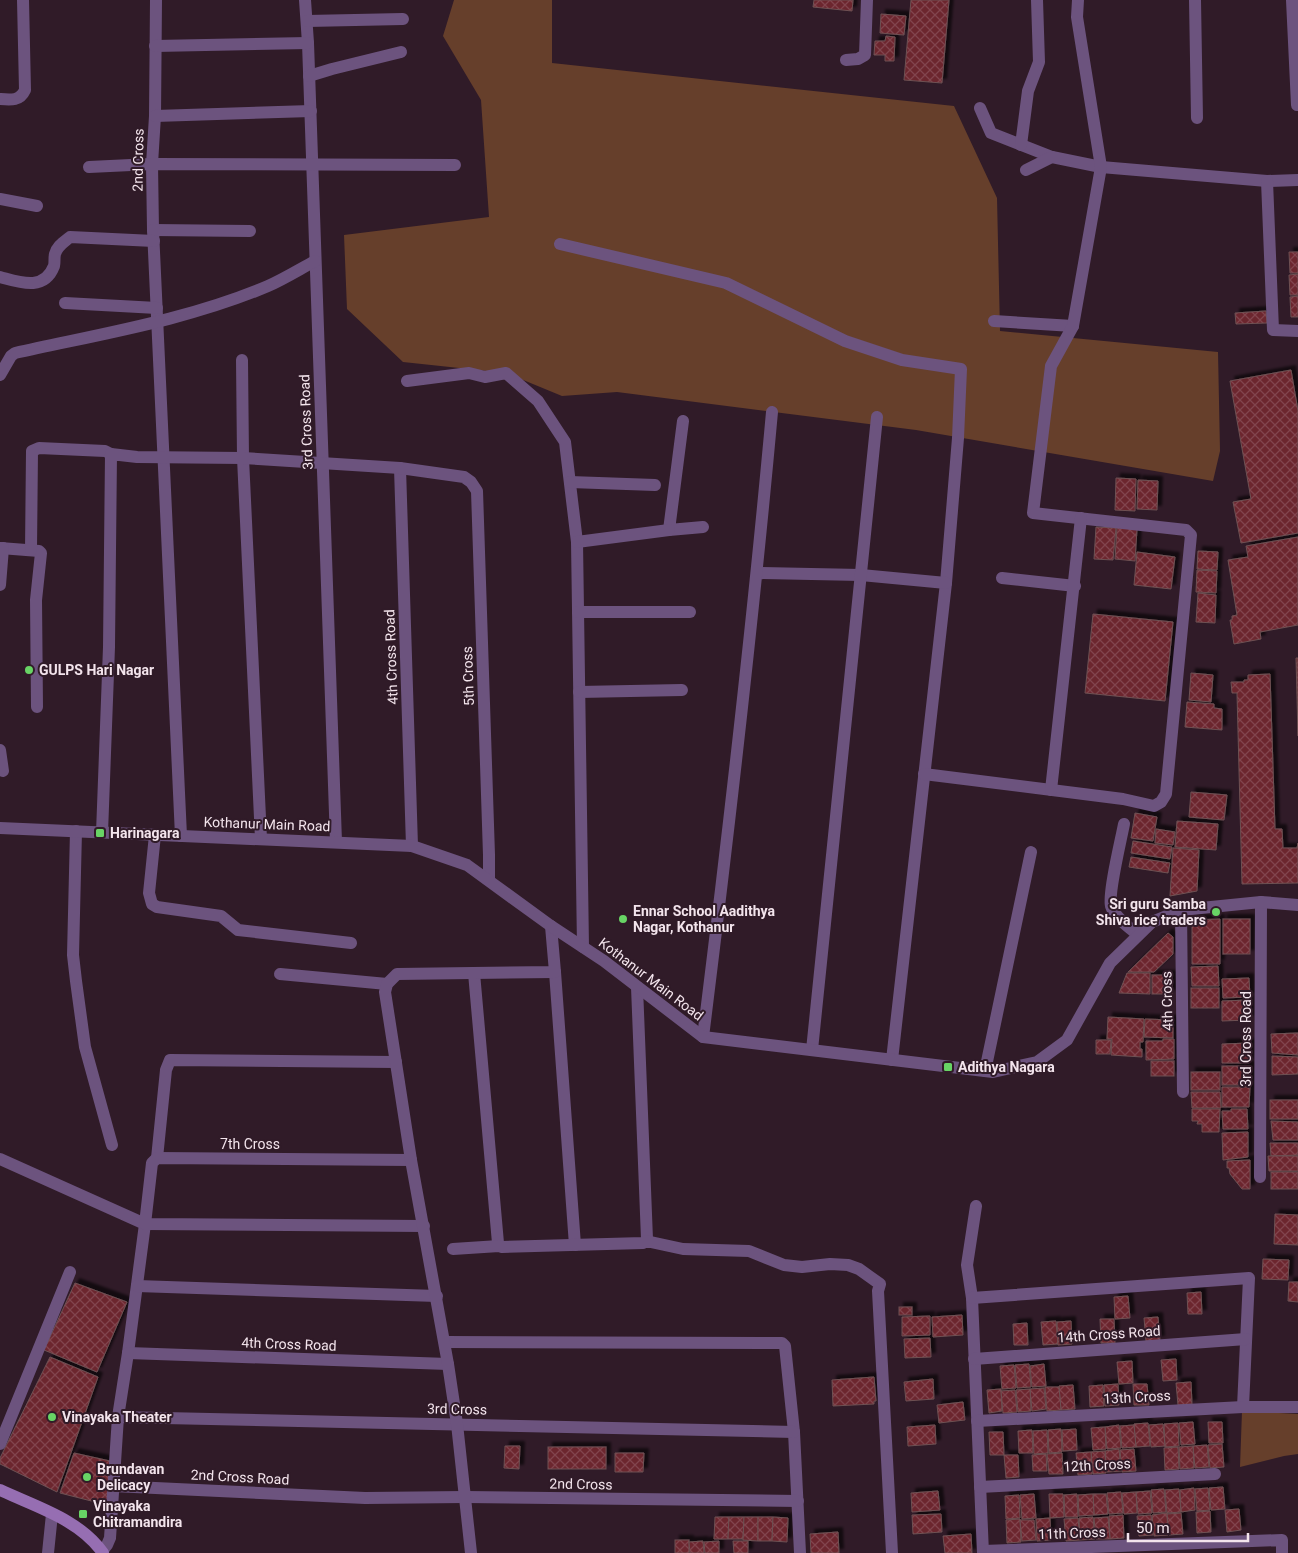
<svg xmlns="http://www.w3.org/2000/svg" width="1298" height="1553" font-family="Roboto,sans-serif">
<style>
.green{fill:#663f2b}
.building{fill:url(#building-cross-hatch);stroke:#6e5153;filter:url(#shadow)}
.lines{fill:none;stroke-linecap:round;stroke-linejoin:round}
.minor{stroke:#6c537e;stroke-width:12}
.tertiary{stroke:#6c537e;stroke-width:12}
.secondary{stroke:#966eb2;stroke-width:12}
.poi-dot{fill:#68d465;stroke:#301b28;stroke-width:2}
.labels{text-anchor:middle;stroke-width:4;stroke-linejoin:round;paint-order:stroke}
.street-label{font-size:14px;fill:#f3e4ec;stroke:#301b28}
.poi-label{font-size:14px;font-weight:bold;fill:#f3e4ec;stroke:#301b28;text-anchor:start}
</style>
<defs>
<pattern id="building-cross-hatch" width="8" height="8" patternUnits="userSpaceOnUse" patternTransform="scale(1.25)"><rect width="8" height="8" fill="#6c252f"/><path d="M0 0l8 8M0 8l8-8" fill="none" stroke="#81444d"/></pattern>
<filter id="shadow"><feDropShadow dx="4.5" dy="-4.5" stdDeviation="1" flood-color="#0009"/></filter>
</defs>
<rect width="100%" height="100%" fill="#301b28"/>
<g class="green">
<polygon points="454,0 552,0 552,63 954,106 997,198 1000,331 1218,352 1220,451 1213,481 916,430 617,392 562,396 506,373 403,362 347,309 344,235 489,217 481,100 443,36"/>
<polygon points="1242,1411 1298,1414 1298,1454 1284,1456 1240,1467"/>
</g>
<g class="building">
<polygon points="814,0 853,0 852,11 813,7"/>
<polygon points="911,0 949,0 942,83 904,80"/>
<polygon points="881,14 906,16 904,35 880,33"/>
<polygon points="886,36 895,37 894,61 885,61 885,55 874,55 875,41 885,41"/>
<polygon points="1289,252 1298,252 1298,273 1290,273"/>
<polygon points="1298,274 1298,295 1290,295 1289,275"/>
<polygon points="1298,296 1298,317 1291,317 1290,297"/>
<polygon points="1266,311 1267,323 1236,324 1235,313"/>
<polygon points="1291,370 1298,411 1298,533 1241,543 1233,502 1251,499 1230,381"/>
<polygon points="1116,478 1136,479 1135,511 1115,510"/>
<polygon points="1138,480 1158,481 1157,510 1137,509"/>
<polygon points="1096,527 1116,528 1113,560 1094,559"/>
<polygon points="1117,527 1137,529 1135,561 1115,559"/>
<polygon points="1298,537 1298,625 1260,632 1261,639 1234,644 1230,620 1232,620 1232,616 1237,615 1228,560 1248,557 1246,546"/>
<polygon points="1198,551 1218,552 1217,570 1197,569"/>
<polygon points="1137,552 1175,557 1171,589 1134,585"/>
<polygon points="1197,570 1217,571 1216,593 1196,592"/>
<polygon points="1198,593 1216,595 1215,623 1196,622"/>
<polygon points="1093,614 1173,622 1165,701 1085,693"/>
<polygon points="1296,658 1298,658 1298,736"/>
<polygon points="1191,673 1213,675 1211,702 1189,700"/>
<polygon points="1270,674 1275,829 1282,829 1283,848 1297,848 1298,843 1298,883 1242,884 1237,693 1232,693 1231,682 1244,682 1244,680 1248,680 1248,675"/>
<polygon points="1187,702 1214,704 1214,708 1222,709 1222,730 1185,727"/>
<polygon points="1191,792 1227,795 1224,820 1189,817"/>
<polygon points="1135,813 1157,817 1153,841 1131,838"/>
<polygon points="1177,821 1218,824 1216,850 1175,847"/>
<polygon points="1156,829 1175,832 1173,845 1155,843"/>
<polygon points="1133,841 1172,847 1170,859 1131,853"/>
<polygon points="1173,848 1199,850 1197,891 1170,896"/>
<polygon points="1131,857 1170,863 1168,873 1129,867"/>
<polygon points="1220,919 1220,964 1192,964 1192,920"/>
<rect x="1223" y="919" width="27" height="35"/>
<polygon points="1168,933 1173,937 1173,954 1154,972 1128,972"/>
<polygon points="1218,966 1219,986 1192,986 1191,967"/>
<polygon points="1127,973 1150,973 1150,994 1119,993"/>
<rect x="1152" y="975" width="20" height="19"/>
<polygon points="1249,978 1250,997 1223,998 1222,979"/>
<rect x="1191" y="988" width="28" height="20"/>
<polygon points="1249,1000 1249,1020 1222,1021 1222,1001"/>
<polygon points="1108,1017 1144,1019 1143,1042 1140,1042 1140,1049 1142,1049 1142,1057 1111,1055 1112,1039 1107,1039"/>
<polygon points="1145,1019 1173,1020 1173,1038 1144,1037"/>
<polygon points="1298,1033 1298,1055 1272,1053 1271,1034"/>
<polygon points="1163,1039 1174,1039 1174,1059 1146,1060 1146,1041 1163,1041"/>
<polygon points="1096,1040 1111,1040 1110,1054 1096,1054"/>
<polygon points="1250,1043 1249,1063 1222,1063 1222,1044"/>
<polygon points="1272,1056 1298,1057 1298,1074 1272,1075"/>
<rect x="1151" y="1061" width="23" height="15"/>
<rect x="1222" y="1066" width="28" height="19"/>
<rect x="1191" y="1072" width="29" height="18"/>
<polygon points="1222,1087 1250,1087 1249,1107 1222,1107"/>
<polygon points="1191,1092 1220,1092 1221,1108 1192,1108"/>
<rect x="1270" y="1100" width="28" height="19"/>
<polygon points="1192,1109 1220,1109 1219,1132 1202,1132 1202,1124 1197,1124 1198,1121 1192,1121"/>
<polygon points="1231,1109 1247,1109 1248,1129 1223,1129 1222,1111 1231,1111"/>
<polygon points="1271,1121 1298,1122 1298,1140 1273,1140"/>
<polygon points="1248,1132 1248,1157 1223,1160 1222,1133"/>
<polygon points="1270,1143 1298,1143 1298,1155 1271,1156"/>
<polygon points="1268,1156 1298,1156 1298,1171 1269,1171"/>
<polygon points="1250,1160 1250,1189 1242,1189 1230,1174 1229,1168 1227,1168 1227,1161"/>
<rect x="1271" y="1172" width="27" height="17"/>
<polygon points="1275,1214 1298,1215 1298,1245 1274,1244"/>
<polygon points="1263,1259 1289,1260 1288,1280 1262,1279"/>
<polygon points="1289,1282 1298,1282 1298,1302 1288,1301"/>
<polygon points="75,1283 127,1302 97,1372 44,1350"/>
<polygon points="1201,1292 1202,1314 1188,1314 1187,1293"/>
<polygon points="1128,1296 1130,1318 1115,1319 1114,1297"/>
<rect x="899" y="1307" width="13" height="8"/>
<polygon points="962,1315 963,1335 933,1337 932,1317"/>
<polygon points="930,1316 930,1335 902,1336 902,1317"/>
<polygon points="1158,1317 1160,1340 1146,1341 1144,1318"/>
<polygon points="1100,1319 1114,1319 1115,1343 1101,1343"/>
<polygon points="1056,1321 1058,1344 1043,1345 1041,1322"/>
<polygon points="1071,1321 1072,1344 1058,1345 1057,1322"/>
<polygon points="1027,1323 1028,1345 1014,1345 1013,1324"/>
<polygon points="930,1338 931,1357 905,1358 904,1339"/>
<polygon points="50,1357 98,1377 57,1492 0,1464 0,1458"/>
<polygon points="1176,1359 1177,1380 1163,1381 1161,1360"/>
<polygon points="1132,1361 1133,1383 1119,1384 1117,1362"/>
<polygon points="1029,1364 1031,1387 1017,1388 1015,1365"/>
<polygon points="1044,1364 1046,1386 1032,1387 1030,1366"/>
<polygon points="1014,1365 1016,1388 1002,1389 1000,1366"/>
<polygon points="874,1377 876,1401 874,1401 874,1404 833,1406 832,1380"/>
<polygon points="933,1379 934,1399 906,1401 904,1382"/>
<polygon points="1191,1382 1192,1404 1178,1405 1176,1383"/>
<polygon points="1118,1384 1119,1405 1105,1406 1104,1385"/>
<polygon points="1133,1384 1147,1384 1149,1405 1134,1405"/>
<polygon points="1073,1385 1075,1409 1061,1410 1059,1386"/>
<polygon points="1103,1385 1104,1406 1090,1407 1089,1386"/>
<polygon points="1045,1387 1059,1387 1061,1410 1047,1411"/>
<polygon points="1044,1388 1046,1409 1032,1411 1030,1389"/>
<polygon points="1001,1389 1002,1411 989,1413 987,1390"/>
<polygon points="1030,1389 1031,1411 1018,1412 1016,1390"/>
<polygon points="1015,1390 1017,1412 1003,1413 1001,1391"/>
<polygon points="963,1402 965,1420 939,1423 937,1405"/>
<polygon points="1193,1422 1195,1444 1181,1445 1179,1423"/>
<polygon points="1208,1422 1222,1422 1223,1443 1209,1443"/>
<polygon points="1148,1423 1150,1446 1136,1447 1134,1424"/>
<polygon points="1178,1423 1179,1446 1165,1447 1164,1424"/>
<polygon points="1163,1424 1165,1446 1151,1447 1149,1425"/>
<polygon points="935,1425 936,1444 908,1446 907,1427"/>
<polygon points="1119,1425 1121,1448 1107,1449 1105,1427"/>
<polygon points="1134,1425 1136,1447 1122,1448 1120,1426"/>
<polygon points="1105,1427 1106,1449 1093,1450 1091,1428"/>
<polygon points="1061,1429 1062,1452 1049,1453 1048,1430"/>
<polygon points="1076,1429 1077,1450 1063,1451 1062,1430"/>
<polygon points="1032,1430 1033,1453 1019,1453 1018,1431"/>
<polygon points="1047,1430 1048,1453 1034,1454 1033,1431"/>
<polygon points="989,1432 1003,1432 1004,1455 990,1455"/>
<polygon points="1222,1444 1224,1467 1210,1468 1208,1445"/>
<polygon points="1207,1445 1209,1467 1195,1468 1193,1446"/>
<polygon points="505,1446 520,1446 519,1469 504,1468"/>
<polygon points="1193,1446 1194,1468 1180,1469 1179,1447"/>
<rect x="548" y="1447" width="58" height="22"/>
<polygon points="1178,1447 1179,1469 1165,1470 1164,1448"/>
<polygon points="1119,1449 1121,1471 1107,1472 1105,1451"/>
<polygon points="1134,1449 1136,1471 1122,1472 1120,1450"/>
<polygon points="1105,1451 1106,1473 1093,1474 1091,1452"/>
<polygon points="1091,1452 1092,1474 1078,1475 1076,1453"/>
<polygon points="74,1453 110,1461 107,1505 60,1493"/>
<polygon points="615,1453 644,1453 643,1472 615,1472"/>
<polygon points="1062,1453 1063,1474 1049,1474 1047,1454"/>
<polygon points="1046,1454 1047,1471 1033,1471 1032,1455"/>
<polygon points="1004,1455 1018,1455 1019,1477 1006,1478"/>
<polygon points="1223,1487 1225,1509 1211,1510 1209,1488"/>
<polygon points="1194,1488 1195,1510 1181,1512 1180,1490"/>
<polygon points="1208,1488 1210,1510 1197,1511 1195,1489"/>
<polygon points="1164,1489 1166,1512 1153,1513 1151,1490"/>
<polygon points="1179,1489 1181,1512 1167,1513 1165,1490"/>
<polygon points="938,1491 940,1510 912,1512 911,1493"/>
<polygon points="1150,1491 1152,1513 1138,1514 1136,1492"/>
<polygon points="1121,1492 1123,1513 1109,1514 1107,1493"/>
<polygon points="1136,1492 1137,1513 1124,1514 1122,1493"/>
<polygon points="1034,1494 1036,1518 1022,1519 1020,1495"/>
<polygon points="1049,1494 1063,1494 1064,1517 1050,1518"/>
<polygon points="1077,1494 1078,1517 1065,1517 1064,1495"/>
<polygon points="1093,1494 1106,1494 1108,1514 1094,1515"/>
<polygon points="1093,1494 1094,1515 1079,1516 1078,1495"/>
<polygon points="1019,1495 1020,1518 1006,1519 1005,1496"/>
<polygon points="1239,1509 1241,1530 1227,1532 1225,1510"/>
<polygon points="1210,1511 1211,1532 1197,1533 1196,1512"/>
<polygon points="1167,1513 1168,1535 1154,1536 1152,1515"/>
<polygon points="1181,1513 1183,1534 1169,1535 1167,1514"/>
<polygon points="941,1514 942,1532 913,1534 912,1515"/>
<polygon points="1123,1515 1124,1538 1110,1539 1109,1516"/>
<polygon points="1151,1515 1153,1535 1139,1536 1137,1516"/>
<polygon points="715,1517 729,1517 728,1539 714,1539"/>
<polygon points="729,1517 744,1517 743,1539 728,1539"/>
<polygon points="744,1517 758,1517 758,1541 743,1540"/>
<polygon points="758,1517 773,1517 772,1541 758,1541"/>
<polygon points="773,1517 788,1518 787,1542 772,1541"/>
<polygon points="1093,1517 1095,1539 1080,1540 1079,1518"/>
<polygon points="1108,1517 1110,1539 1096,1539 1094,1518"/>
<polygon points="1050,1518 1051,1540 1037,1541 1036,1519"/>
<polygon points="1078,1518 1080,1540 1066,1541 1064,1519"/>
<polygon points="1020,1519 1021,1542 1007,1543 1006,1520"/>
<polygon points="1020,1520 1034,1520 1036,1540 1022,1541"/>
<polygon points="838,1532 839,1553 811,1553 810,1534"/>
<polygon points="971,1534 972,1553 945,1553 943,1536"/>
<rect x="675" y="1540" width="14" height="13"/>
<polygon points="703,1541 704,1553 690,1553 689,1542"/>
<polygon points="719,1541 719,1553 705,1553 704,1542"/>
<polygon points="733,1541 748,1541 748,1553 734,1553"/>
</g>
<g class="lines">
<g class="minor">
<polyline points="156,0 155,116 152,164 153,230 181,836"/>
<polyline points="305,0 308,43 336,842"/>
<polyline points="1195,0 1197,118"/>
<polyline points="1292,0 1297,105"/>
<polyline points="307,21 403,19"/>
<polyline points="155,46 308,43"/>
<polyline points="846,60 858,59 865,55 867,0"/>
<polyline points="309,76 332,69 401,52"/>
<path d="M0,99C11,100 20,101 25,90L23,0"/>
<polyline points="980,108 991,133 1052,157"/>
<polyline points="155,116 311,111"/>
<polyline points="1021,145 1028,91 1039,62 1037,0"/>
<polyline points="89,167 152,164 455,165"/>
<polyline points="1026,170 1052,157 1101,167 1267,181 1298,180"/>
<polyline points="1267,181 1273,330 1298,331"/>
<polyline points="0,199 37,206"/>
<polyline points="153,230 250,231"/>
<polyline points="560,244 726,283 845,341 902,360 961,369 958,438 946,583 892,1060"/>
<path d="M0,277C19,282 44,292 54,266C55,262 54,258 55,254C57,246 64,242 70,237L154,241"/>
<polyline points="65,303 157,308"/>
<polyline points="994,321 1073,326"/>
<polyline points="242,360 243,458 261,839"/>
<path d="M0,375L11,356L15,353C100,334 188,320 268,286C284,279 300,269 315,261"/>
<polyline points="407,381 469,373 485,377 506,373 538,401 565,442 577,542 583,947"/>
<polyline points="683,421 669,530 703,527"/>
<polyline points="400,468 412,846"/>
<polyline points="570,482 655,485"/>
<polyline points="577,542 669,530"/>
<polyline points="0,548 39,551 41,553 36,600 37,707"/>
<polyline points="31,550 32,451 39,448 105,451 111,454"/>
<polyline points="757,573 861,575 946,583"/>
<polyline points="1002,578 1075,586"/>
<polyline points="0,585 3,548"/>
<polyline points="578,612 690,612"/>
<polyline points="579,692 682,690"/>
<polyline points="0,750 3,771"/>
<polyline points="924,774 1123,799 1154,806 1161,802 1166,794 1191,535 1186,530 1033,513 1051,366 1073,326 1101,167 1077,17 1078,0"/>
<polyline points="1051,790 1081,518"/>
<path d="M1124,824C1121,840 1108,893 1111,906C1115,918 1129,927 1138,935"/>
<polyline points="76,831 73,955 76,981 85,1047 112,1145"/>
<polyline points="102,833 109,647 111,454 137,457 243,458 400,468 464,477 471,482 477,491 489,855 489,880"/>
<polyline points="155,835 149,893 152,904 157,907 221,916 238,930 351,943"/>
<polyline points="1181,910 1183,1092"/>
<polyline points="555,972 575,1245"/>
<polyline points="474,973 498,1243 499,1246"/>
<polyline points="280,974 387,984"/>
<polyline points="637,987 647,1239 646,1241"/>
<path d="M703,1037C729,829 753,621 772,412"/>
<polyline points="812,1050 877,417"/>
<polyline points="985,1071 1031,852"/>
<polyline points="157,1158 166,1070 170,1060 396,1062"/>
<polyline points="0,1159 145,1224 128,1353 118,1417 110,1538 107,1545 102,1551"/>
<polyline points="411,1160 157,1158 152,1163 145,1224 424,1226"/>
<polyline points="1260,1177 1261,902"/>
<polyline points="976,1206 967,1265 972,1298 983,1553"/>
<polyline points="453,1249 499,1246 502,1247 643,1243 646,1241 683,1249 749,1251 784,1265 802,1267 830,1264 848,1265 859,1269 880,1284 878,1291 892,1553"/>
<polyline points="137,1286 437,1296"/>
<polyline points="972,1298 1249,1278 1243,1407"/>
<polyline points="445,1342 782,1343 785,1346 794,1432 800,1553"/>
<polyline points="128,1353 448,1364"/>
<polyline points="974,1359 1246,1339"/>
<polyline points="118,1417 794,1432"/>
<polyline points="977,1421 1243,1407 1298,1407"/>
<polyline points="0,1444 70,1272"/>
<polyline points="113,1486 365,1498 465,1497 798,1501"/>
<polyline points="980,1487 1215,1474"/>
<polyline points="983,1551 1282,1540 1282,1553"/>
<polyline points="48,1553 52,1514"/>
<polyline points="471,1553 457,1424 448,1364 411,1160 385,992 387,984 397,974 555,972 551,926"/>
</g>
<polyline class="tertiary" points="0,828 412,846 467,865 551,926 604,961 703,1037 993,1072 1037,1062 1067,1040 1110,963 1152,922 1181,910 1261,902 1298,905"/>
<path class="secondary" d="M0,1490C36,1507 79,1519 103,1553"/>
</g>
<g class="poi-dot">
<circle cx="29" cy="670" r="5"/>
<rect x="95" y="828" width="10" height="10" rx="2.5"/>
<circle cx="1216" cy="912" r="5"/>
<circle cx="623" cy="919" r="5"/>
<rect x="943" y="1062" width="10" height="10" rx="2.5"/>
<circle cx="52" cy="1417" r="5"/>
<circle cx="87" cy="1477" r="5"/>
<rect x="78" y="1509" width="10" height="10" rx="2.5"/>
</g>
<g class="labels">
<g class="street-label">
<text transform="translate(138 160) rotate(-89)" y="5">2nd Cross</text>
<text transform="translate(306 422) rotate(-92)" y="5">3rd Cross Road</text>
<text transform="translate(391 657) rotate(-92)" y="5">4th Cross Road</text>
<text transform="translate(468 676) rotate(-92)" y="5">5th Cross</text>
<text transform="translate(267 824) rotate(2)" y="5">Kothanur Main Road</text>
<text transform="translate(651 979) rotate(37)" y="5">Kothanur Main Road</text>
<text transform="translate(1167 1001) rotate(-91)" y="5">4th Cross</text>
<text transform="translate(1246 1039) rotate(-90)" y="5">3rd Cross Road</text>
<text x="250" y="1149">7th Cross</text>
<text transform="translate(1109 1334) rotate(-4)" y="5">14th Cross Road</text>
<text transform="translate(289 1344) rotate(2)" y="5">4th Cross Road</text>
<text transform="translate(1137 1397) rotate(-3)" y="5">13th Cross</text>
<text transform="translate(457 1409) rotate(1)" y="5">3rd Cross</text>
<text transform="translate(1097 1465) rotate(-3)" y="5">12th Cross</text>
<text transform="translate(240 1477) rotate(3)" y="5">2nd Cross Road</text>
<text transform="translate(581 1484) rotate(1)" y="5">2nd Cross</text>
<text transform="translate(1072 1533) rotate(-2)" y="5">11th Cross</text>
</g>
<g class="poi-label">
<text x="39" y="675">GULPS Hari Nagar</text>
<text x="110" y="838">Harinagara</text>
<text x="1206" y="909" text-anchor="end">Sri guru Samba<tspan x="1206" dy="16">Shiva rice traders</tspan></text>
<text x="633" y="916">Ennar School Aadithya<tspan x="633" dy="16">Nagar, Kothanur</tspan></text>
<text x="958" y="1072">Adithya Nagara</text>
<text x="62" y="1422">Vinayaka Theater</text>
<text x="97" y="1474">Brundavan<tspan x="97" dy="16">Delicacy</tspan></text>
<text x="93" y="1511">Vinayaka<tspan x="93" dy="16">Chitramandira</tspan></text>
</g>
</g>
<path d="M1128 1533v8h120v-8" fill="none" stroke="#f3e4ec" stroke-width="2.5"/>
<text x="1136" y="1533" font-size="15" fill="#f3e4ec" stroke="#301b28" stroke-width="4" paint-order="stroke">50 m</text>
</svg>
